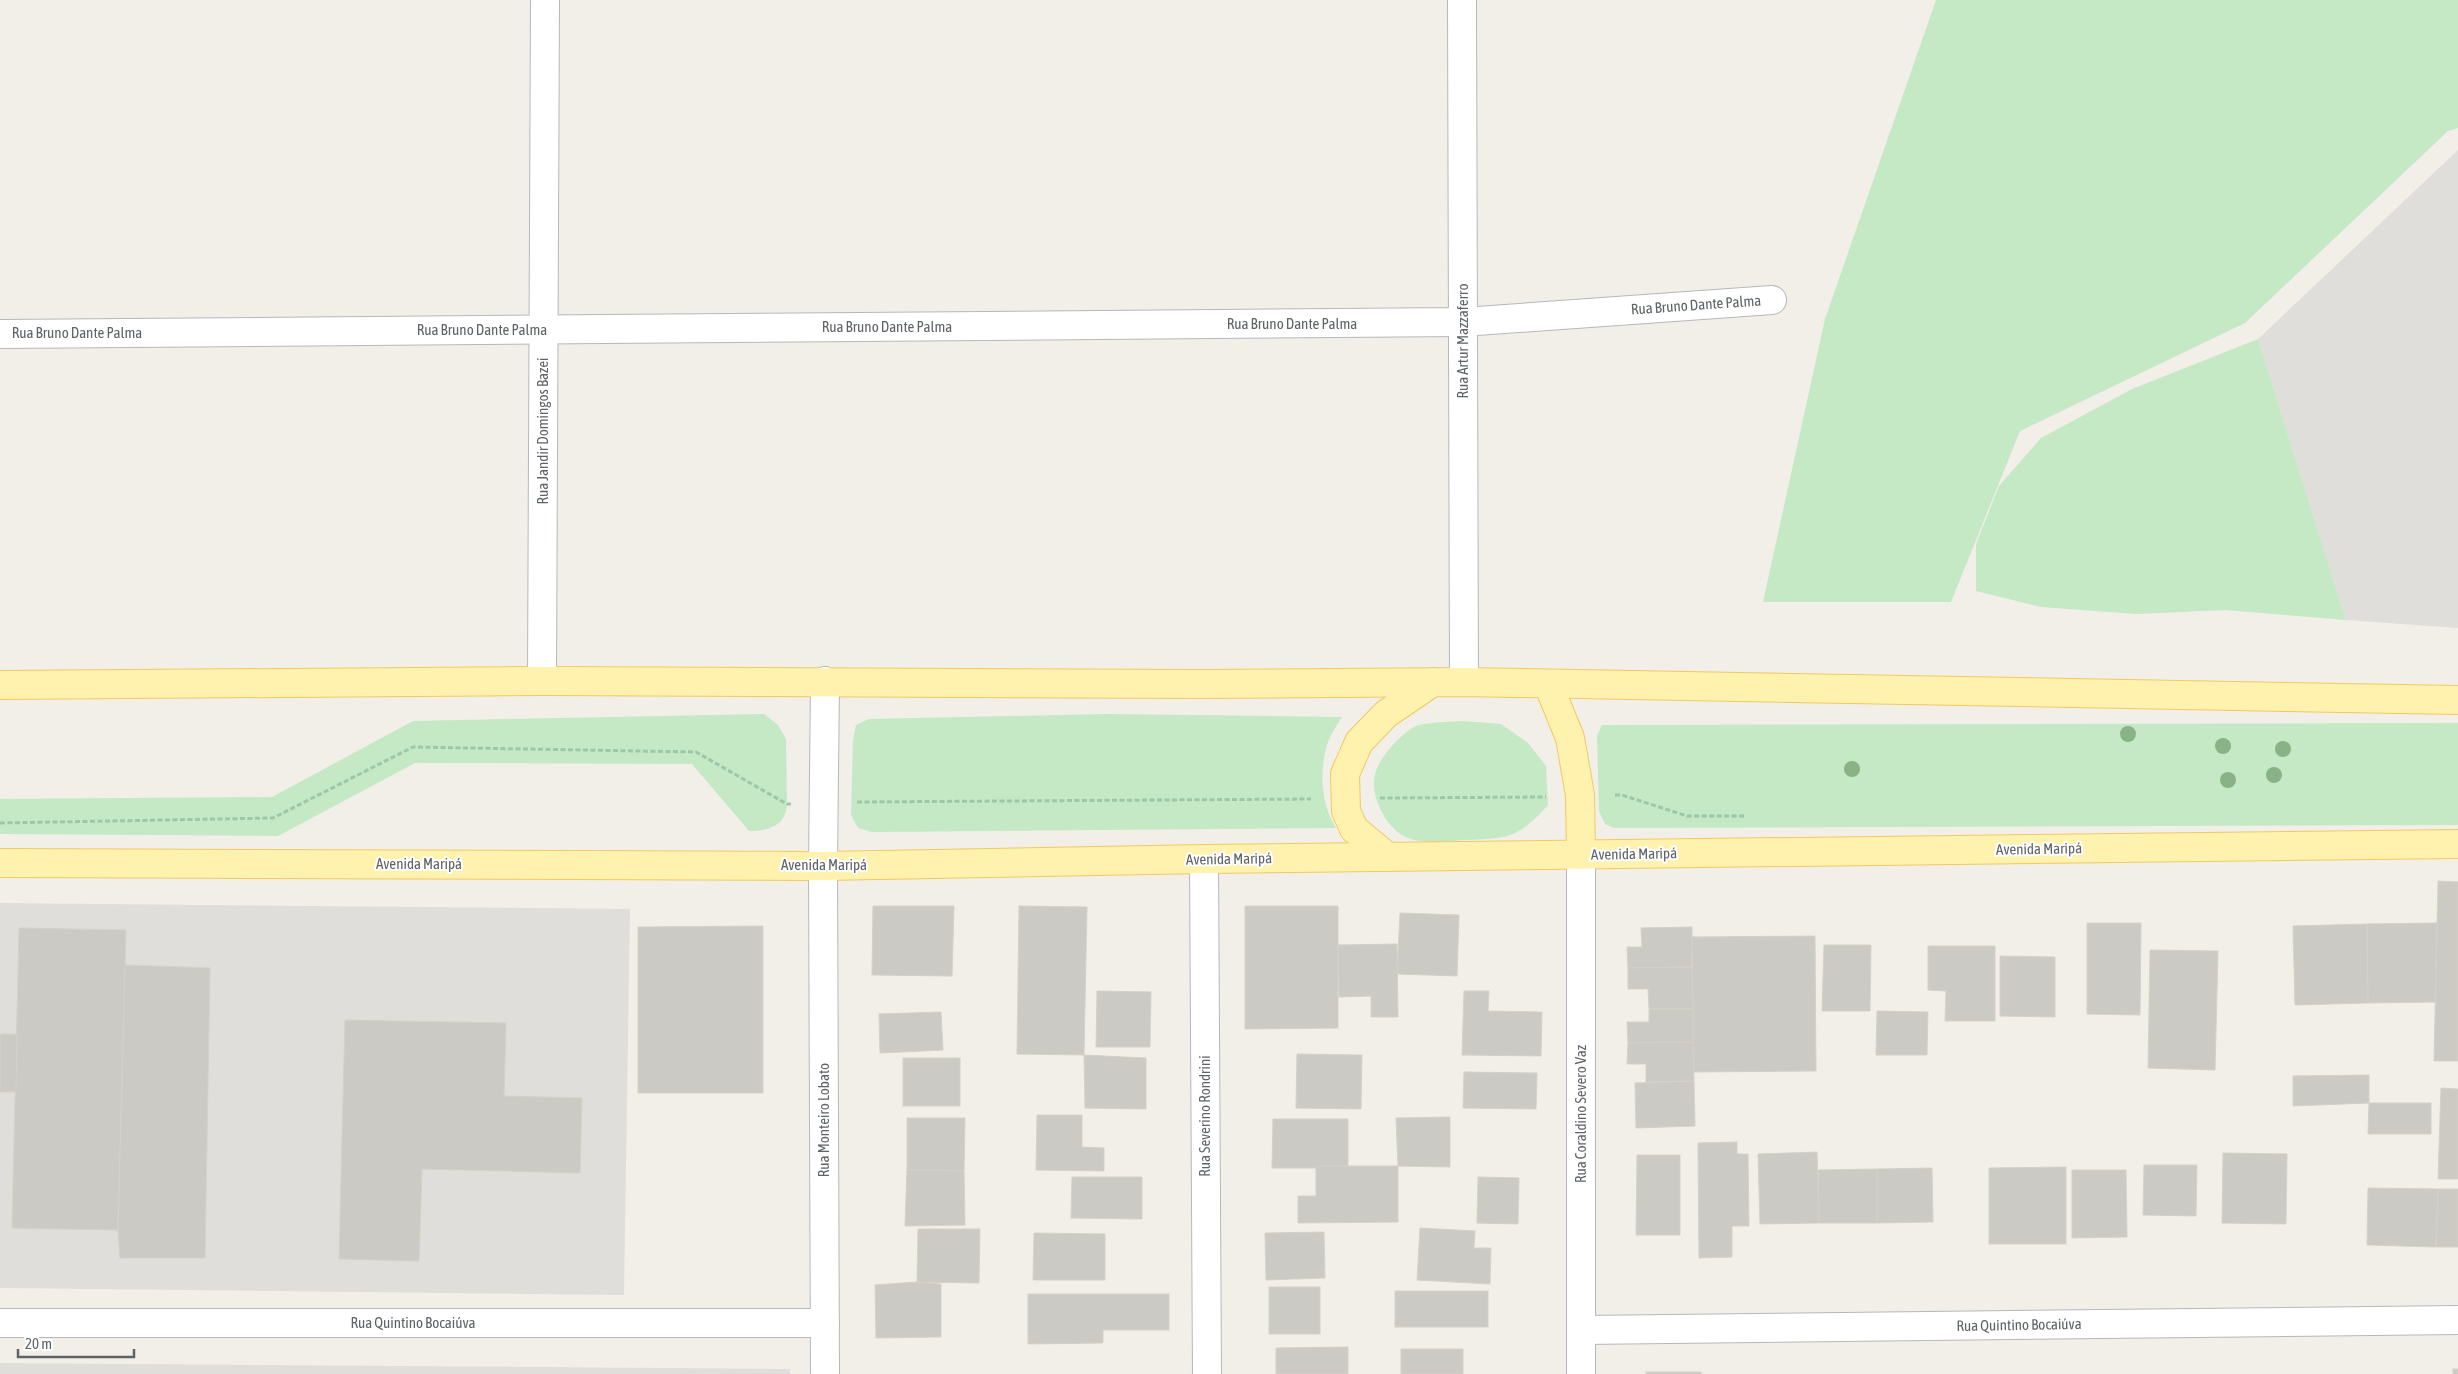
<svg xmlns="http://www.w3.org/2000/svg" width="2458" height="1374" font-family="'Asap Condensed',sans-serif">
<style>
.industrial{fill:#e0deda}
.green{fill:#c5e8c5}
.building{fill:#cccac5;stroke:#d6d1c6}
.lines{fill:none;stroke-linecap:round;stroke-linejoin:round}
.minor-casing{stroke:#b5b8bc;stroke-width:30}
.primary-casing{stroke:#f2c960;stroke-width:30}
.path{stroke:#9cc7a9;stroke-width:3;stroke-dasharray:5 2.5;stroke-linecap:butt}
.minor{stroke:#fff;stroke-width:28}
.primary{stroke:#fff2af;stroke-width:28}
.tree{fill:#89b387}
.labels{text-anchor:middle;stroke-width:4;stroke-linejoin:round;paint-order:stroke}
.street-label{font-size:15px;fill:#5f6368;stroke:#fff}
</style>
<rect width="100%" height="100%" fill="#f1efe8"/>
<g class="industrial">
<polygon points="2458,150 2458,628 2346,620 2258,339"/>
<polygon points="0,903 630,909 624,1295 0,1288"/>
<polygon points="0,1363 790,1369 790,1374 0,1374"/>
</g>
<g class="green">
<polygon points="1936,0 2458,0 2458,128 2448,131 2245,323 2020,431 1951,602 1763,602 1825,319"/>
<polygon points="2258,339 2346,620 2226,610 2136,614 2041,607 1976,591 1976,544 1999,486 2041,438 2132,389"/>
<path d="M764,714L778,725L786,739L787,804C786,826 768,831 749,831L692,764L415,763L278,836L0,834V799L272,797L413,721Z"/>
<path d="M1107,714L1342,717C1337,725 1330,735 1327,745C1319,772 1321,805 1336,828L872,832L858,828L851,815L853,740L856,725L869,719Z"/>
<path d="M1463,721L1501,724L1528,743L1546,766L1548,805C1517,839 1509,838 1465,840C1445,841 1421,846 1402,835C1386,826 1372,798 1374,780C1375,762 1398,736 1414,727C1424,722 1450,722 1463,721Z"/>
<polygon points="2458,723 2458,825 1614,828 1605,824 1599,811 1597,736 1602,725"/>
</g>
<g class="building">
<polygon points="2438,881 2458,882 2458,1061 2434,1061"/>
<polygon points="873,906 954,906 952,976 872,975"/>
<polygon points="1019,906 1087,907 1084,1055 1017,1054"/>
<polygon points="1245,906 1338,906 1338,1028 1245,1029"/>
<polygon points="1400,913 1459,915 1457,976 1397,974"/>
<polygon points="2087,923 2141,923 2140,1015 2087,1014"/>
<polygon points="2437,923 2435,1002 2368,1003 2367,924"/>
<polygon points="2367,924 2368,1003 2295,1005 2293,926"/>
<polygon points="763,926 763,1093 638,1093 638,927"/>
<polygon points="1692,927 1692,967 1628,968 1627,947 1642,947 1641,928"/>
<polygon points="19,928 126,930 118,1230 12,1228"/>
<polygon points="1815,936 1816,1071 1693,1072 1692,937"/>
<polygon points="1397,944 1398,1017 1371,1017 1371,996 1339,997 1338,945"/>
<polygon points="1824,945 1871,945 1870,1011 1822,1011"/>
<polygon points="1928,946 1995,946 1995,1021 1945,1021 1946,991 1928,990"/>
<polygon points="2150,950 2218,951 2215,1070 2148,1068"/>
<polygon points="2000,956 2055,957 2055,1017 2000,1016"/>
<polygon points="125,965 210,968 205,1258 120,1258 118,1230"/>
<polygon points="1692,967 1693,1009 1649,1009 1648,989 1628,989 1628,968"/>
<polygon points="1097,991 1151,992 1150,1047 1096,1047"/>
<polygon points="1464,991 1489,991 1488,1011 1542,1012 1541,1056 1462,1055"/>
<polygon points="1649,1009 1693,1009 1693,1042 1628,1043 1627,1022 1649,1022"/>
<polygon points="1877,1011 1928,1012 1927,1055 1876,1055"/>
<polygon points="941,1012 943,1050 880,1053 879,1014"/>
<polygon points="345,1020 506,1023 504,1096 582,1098 580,1173 422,1169 419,1261 339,1259"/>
<polygon points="0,1034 17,1034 16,1092 0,1092"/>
<polygon points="1693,1042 1694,1081 1646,1082 1646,1064 1627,1064 1628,1043"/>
<polygon points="1297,1054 1362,1055 1361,1109 1296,1108"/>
<polygon points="1084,1055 1146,1058 1146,1109 1085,1108"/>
<rect x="903" y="1058" width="57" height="48"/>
<polygon points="1464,1072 1537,1073 1536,1109 1463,1108"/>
<polygon points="2369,1075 2369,1103 2293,1106 2293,1076"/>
<polygon points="1694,1081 1695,1126 1636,1128 1635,1083"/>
<polygon points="2441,1088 2458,1089 2458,1179 2438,1179"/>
<polygon points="2369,1103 2431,1103 2431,1134 2368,1134"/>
<polygon points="1037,1115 1082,1115 1082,1147 1104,1148 1104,1171 1036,1170"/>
<polygon points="1450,1117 1450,1167 1398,1166 1396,1118"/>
<polygon points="907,1118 965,1118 964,1171 907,1170"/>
<polygon points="1273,1119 1348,1119 1348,1168 1272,1168"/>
<polygon points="1737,1142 1737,1154 1748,1154 1749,1226 1732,1226 1732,1257 1699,1258 1698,1143"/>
<polygon points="1817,1152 1819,1223 1760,1224 1758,1154"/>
<polygon points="2223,1153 2287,1154 2286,1224 2222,1223"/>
<polygon points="1637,1155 1680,1155 1680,1235 1636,1235"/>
<polygon points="2144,1165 2197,1165 2196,1216 2143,1215"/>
<polygon points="1316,1166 1398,1166 1398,1222 1298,1223 1298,1196 1316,1196"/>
<polygon points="2066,1167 2066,1244 1989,1244 1989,1168"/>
<polygon points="1932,1168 1933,1222 1877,1223 1877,1169"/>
<polygon points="1877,1169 1877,1223 1819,1223 1818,1170"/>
<polygon points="907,1170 964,1171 965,1225 905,1226"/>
<polygon points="2072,1170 2126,1170 2127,1237 2072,1238"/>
<polygon points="1072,1177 1142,1177 1142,1219 1071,1218"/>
<polygon points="1478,1177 1519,1178 1518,1224 1477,1223"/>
<polygon points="2368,1188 2438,1189 2436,1247 2367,1245"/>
<polygon points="2438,1189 2458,1189 2458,1247 2436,1247"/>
<polygon points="1420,1228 1475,1231 1474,1248 1491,1248 1490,1284 1417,1280"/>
<polygon points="918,1229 980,1229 979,1283 917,1282"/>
<polygon points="1324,1232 1325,1278 1266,1280 1265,1233"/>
<polygon points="1034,1233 1105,1234 1105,1280 1033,1280"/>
<polygon points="917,1282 941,1284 941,1337 876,1338 875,1285"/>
<rect x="1269" y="1287" width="51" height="47"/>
<rect x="1395" y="1291" width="93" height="36"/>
<polygon points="1028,1294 1169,1294 1169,1330 1103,1330 1103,1343 1028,1344"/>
<polygon points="1348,1347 1348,1374 1276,1374 1276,1348"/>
<rect x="1401" y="1349" width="62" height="25"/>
<rect x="2453" y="1369" width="5" height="5"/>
<rect x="1646" y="1372" width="55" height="2"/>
</g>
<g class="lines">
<g class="minor-casing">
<g id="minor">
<polyline points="1462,0 1464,682"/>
<polyline points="0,334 1463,322 1772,300"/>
<polyline points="542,681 545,0"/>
<polyline points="825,681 823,866 825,1374"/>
<polyline points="1204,859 1207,1374"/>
<polyline points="0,1323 825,1323"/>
<polyline points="1581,1330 2458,1320"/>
<polyline points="1581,1374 1581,855"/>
</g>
</g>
<g class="primary-casing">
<g id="primary">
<polyline points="1548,684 1570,738 1580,795 1581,855"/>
<polyline points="0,685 542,681 1201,684 1464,682 2458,700"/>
<polyline points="1388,857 1354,829 1346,811 1345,774 1359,742 1386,714 1433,682"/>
<polyline points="0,863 823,866 1204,859 2458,844"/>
</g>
</g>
<g class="path">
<polyline points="1615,795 1622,795 1687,816 1745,816"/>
<polyline points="1380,798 1546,797"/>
<polyline points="857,802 1311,799"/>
<polyline points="0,823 273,818 413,747 696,752 787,804 791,804"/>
</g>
<use href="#minor" class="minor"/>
<use href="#primary" class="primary"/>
</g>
<g class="tree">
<circle cx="2128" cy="734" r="8"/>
<circle cx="2223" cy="746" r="8"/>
<circle cx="2283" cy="749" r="8"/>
<circle cx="1852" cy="769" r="8"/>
<circle cx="2274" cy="775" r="8"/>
<circle cx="2228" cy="780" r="8"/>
</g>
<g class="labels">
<g class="street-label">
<text transform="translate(1696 305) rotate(-4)" y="5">Rua Bruno Dante Palma</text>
<text x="1292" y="329">Rua Bruno Dante Palma</text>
<text x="887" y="332">Rua Bruno Dante Palma</text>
<text x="482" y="335">Rua Bruno Dante Palma</text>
<text x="77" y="338">Rua Bruno Dante Palma</text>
<text transform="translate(1463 341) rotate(-90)" y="5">Rua Artur Mazzaferro</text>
<text transform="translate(543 431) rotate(-90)" y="5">Rua Jandir Domingos Bazei</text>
<text transform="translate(2039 849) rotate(-1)" y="5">Avenida Maripá</text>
<text transform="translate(1634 854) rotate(-1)" y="5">Avenida Maripá</text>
<text transform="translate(1229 859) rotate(-1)" y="5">Avenida Maripá</text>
<text x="419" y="869">Avenida Maripá</text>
<text x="824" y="870">Avenida Maripá</text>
<text transform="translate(1581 1114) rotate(-90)" y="5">Rua Coraldino Severo Vaz</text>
<text transform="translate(1205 1116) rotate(-90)" y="5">Rua Severino Rondrini</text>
<text transform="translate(824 1120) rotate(-90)" y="5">Rua Monteiro Lobato</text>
<text x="413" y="1328">Rua Quintino Bocaiúva</text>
<text transform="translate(2019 1325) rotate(-1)" y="5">Rua Quintino Bocaiúva</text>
</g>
</g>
<path d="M18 1349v8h116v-8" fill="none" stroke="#5f6368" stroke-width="2.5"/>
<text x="25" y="1349" font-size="15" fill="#5f6368" stroke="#ffffff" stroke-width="4" paint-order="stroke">20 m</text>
</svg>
